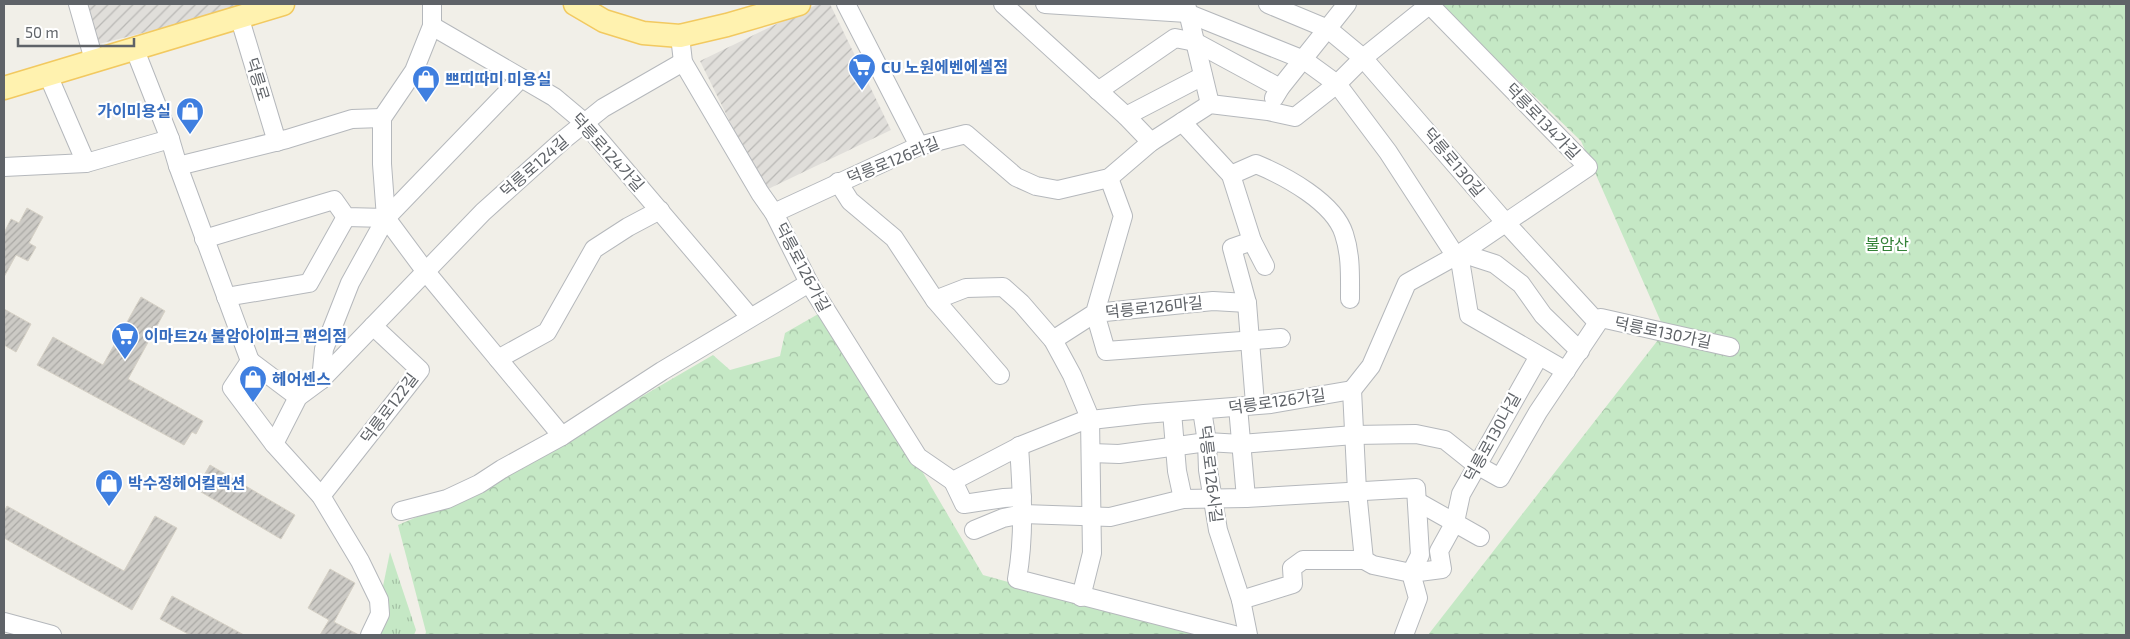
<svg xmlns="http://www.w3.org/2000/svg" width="2130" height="639" font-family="'Exo 2','Noto Sans KR',sans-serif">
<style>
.industrial{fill:url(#industrial-furrows)}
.forest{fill:url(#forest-crowns)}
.park{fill:url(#park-tufts)}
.building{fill:url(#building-hatch);stroke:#d6d1c6}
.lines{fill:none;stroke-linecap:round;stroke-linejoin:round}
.minor-casing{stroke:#b5b8bc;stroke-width:20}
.major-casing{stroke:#f2c960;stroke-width:25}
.minor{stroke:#fff;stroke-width:18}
.major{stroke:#fff2af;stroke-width:22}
.labels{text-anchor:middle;stroke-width:4.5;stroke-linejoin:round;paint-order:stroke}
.shop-label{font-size:16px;font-weight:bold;fill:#366cbe;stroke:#fff;text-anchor:start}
.street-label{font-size:16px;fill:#5f6368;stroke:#fff}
.park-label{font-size:16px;fill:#348238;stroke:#fff}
</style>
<defs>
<pattern id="industrial-furrows" width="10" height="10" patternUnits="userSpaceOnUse" patternTransform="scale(1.25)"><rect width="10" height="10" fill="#e0deda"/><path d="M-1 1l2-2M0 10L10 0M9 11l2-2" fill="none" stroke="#b9b8b5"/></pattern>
<pattern id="forest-crowns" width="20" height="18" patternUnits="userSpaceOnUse" patternTransform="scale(1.25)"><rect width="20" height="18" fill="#c5e8c5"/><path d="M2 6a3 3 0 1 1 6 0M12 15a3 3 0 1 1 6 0" fill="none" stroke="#a3c0a4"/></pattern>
<pattern id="park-tufts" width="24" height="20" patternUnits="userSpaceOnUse" patternTransform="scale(1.25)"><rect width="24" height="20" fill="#c5e8c5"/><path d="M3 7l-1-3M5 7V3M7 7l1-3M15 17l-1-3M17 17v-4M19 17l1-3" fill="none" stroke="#a3c0a4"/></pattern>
<pattern id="building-hatch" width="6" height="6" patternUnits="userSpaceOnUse" patternTransform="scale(1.25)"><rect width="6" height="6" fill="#cccac5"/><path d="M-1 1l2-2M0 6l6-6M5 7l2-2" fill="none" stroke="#a9a8a4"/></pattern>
</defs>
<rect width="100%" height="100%" fill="#f1efe8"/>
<g class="industrial">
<polygon points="83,4 248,4 249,6 95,45"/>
<polygon points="818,4 830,4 891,130 764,191 700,61"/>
</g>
<g class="forest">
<polygon points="1439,4 2126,4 2126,635 1428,635 1665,331 1581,141"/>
<polygon points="827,309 983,575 1196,635 425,635 426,632 398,525 483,489 713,355 730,370 780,356 785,333"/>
</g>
<polygon class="park" points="390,552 416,630 414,635 373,635"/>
<g class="building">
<polygon points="27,208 43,217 29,243 36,247 28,261 16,255 4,277 4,233 11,219 19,223"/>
<polygon points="141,297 165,311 128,379 203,421 196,434 192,432 184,445 37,365 53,337 103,365"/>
<polygon points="4,309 31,324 16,352 4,345"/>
<polygon points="210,465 295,515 281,539 196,489"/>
<polygon points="7,506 124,571 155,516 177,528 132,610 4,538 4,512"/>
<polygon points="330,569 355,583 334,622 359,635 320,635 329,620 308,608"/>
<polygon points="172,596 244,635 190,635 160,619"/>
</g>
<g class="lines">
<g class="minor-casing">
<g id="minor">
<polyline points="78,4 94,60"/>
<polyline points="432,4 432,26 414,71 382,118 382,164 386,218 426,272 562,436"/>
<polyline points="846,4 919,146"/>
<polyline points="1003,4 1126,116 1151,142"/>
<polyline points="1045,4 1187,13 1304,60 1337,84 1388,152 1455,255 1461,266 1469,315 1566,371"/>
<polyline points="1186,4 1210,104"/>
<polyline points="1268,4 1328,29 1363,58 1505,222 1597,322"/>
<polyline points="239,16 277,142"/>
<polyline points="432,26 554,97 585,123 750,317"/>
<polyline points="680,36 683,62 760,193 774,213 809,283 918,457 953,481 1022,445 1090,418 1091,420 1144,414 1271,404 1352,390"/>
<polyline points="135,50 170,139 178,166 250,361"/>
<polyline points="48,75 86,163 170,139"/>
<polyline points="1098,91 1175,38 1195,42 1280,88"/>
<polyline points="1274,98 1280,88 1347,4"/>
<polyline points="1126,116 1203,76"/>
<polyline points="1182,122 1231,175 1252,241 1232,248 1247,303 1255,404"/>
<polyline points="178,166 287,139 352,119 382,118"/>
<polyline points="4,167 86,163"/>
<path d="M1231,175L1256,164C1285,176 1334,202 1344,234C1351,255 1350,276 1350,299"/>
<polyline points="838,182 850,201 894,238 935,300 1000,375"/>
<polyline points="774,213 919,146 966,134 1016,177 1036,186 1058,190 1109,178 1151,142 1210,104 1268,111 1295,117 1337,84 1363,58 1429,5"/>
<polyline points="204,239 334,200 346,217 386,218"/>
<polyline points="1252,241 1265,266"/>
<polyline points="1461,253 1495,264 1521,284 1543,315 1580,351"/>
<polyline points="226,297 309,283 346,217"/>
<polyline points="935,300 966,288 1003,287 1021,303 1053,340 1072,375 1090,418 1092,553 1081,597"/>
<polyline points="1247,303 1213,301 1095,313 1106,351 1281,338"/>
<polyline points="1053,340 1095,313 1123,216 1109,178"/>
<polyline points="498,359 547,332 594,249 628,227 660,210"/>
<polyline points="250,361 232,388 274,444 321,496 360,561 379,600 380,614 370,635"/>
<polyline points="250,361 298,397"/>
<polyline points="321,380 324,349 350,283 386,218 521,78"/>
<polyline points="1352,390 1371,366 1407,283 1461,253 1588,167 1429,4"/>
<polyline points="1352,390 1357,491 1364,560"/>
<polyline points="1238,407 1246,498"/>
<polyline points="1202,410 1207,442 1208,470 1218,530 1241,600 1248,635"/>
<polyline points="1172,412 1177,471 1183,499"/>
<polyline points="274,444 298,397 321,380 483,212 562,141 603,108 683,62"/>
<path d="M1019,446C1022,491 1025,535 1017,579L1234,635"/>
<polyline points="1091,453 1119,454 1207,442 1241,444 1354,435 1416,434 1445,440 1475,464 1500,478 1538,412 1601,318 1730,347"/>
<polyline points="953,481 964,504 1004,498 1022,497"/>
<polyline points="321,496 420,370 373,326"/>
<polyline points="1418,502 1480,537"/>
<polyline points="401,511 447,499 479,484 502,469 562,436 662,371 809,283"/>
<polyline points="974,530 1003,518 1023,514 1110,517 1183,499 1246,498 1416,488 1420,555 1411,573"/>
<polyline points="1411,573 1442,569 1439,551 1455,522 1461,494 1539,356"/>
<polyline points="1241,600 1293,584 1292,568 1303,560 1364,560 1373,565 1411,573 1418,598 1404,635"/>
<polyline points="4,622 52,635"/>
</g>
</g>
<g class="major-casing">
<g id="major">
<polyline points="575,4 604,21 643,33 680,36 727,25 799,4"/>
<polyline points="4,88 283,4"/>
</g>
</g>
<use href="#minor" class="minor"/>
<use href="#major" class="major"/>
</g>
<defs>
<g id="supermarket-pin" transform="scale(1.4375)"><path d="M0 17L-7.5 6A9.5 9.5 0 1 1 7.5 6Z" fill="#3f7fe0" stroke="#fff"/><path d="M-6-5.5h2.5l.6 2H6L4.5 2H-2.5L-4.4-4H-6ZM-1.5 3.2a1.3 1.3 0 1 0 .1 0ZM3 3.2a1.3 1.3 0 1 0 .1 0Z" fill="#fff"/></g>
<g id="shop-pin" transform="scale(1.4375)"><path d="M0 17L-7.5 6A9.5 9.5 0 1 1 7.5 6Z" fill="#3f7fe0" stroke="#fff"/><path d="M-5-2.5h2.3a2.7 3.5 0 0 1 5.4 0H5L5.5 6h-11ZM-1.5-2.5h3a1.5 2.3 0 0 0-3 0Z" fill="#fff"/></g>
</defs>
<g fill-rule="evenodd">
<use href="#supermarket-pin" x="862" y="67"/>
<use href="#shop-pin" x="426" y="79"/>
<use href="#shop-pin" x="190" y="111"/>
<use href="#supermarket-pin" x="125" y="336"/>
<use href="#shop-pin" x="253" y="379"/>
<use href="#shop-pin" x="109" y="483"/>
</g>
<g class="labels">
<g class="shop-label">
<text x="881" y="73">CU 노원에벤에셀점</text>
<text x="445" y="85">쁘띠따미 미용실</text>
<text x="171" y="117" text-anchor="end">가이미용실</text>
<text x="144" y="342">이마트24 불암아이파크 편의점</text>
<text x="272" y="385">헤어센스</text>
<text x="128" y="489">박수정헤어컬렉션</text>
</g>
<g class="street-label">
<text transform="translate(258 79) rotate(73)" y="6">덕릉로</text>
<text transform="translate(1543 121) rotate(46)" y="6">덕릉로134가길</text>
<text transform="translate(608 152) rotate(48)" y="6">덕릉로124가길</text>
<text transform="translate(893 160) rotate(-22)" y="6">덕릉로126라길</text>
<text transform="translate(1454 162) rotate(50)" y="6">덕릉로130길</text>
<text transform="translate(534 166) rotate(-41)" y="6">덕릉로124길</text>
<text transform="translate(803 267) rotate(62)" y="6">덕릉로126가길</text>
<text transform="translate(1154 307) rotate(-6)" y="6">덕릉로126마길</text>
<text transform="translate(1663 332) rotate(12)" y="6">덕릉로130가길</text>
<text transform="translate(1277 401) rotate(-8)" y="6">덕릉로126가길</text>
<text transform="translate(389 408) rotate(-53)" y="6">덕릉로122길</text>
<text transform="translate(1492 437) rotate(-61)" y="6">덕릉로130나길</text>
<text transform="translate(1211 474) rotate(83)" y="6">덕릉로126사길</text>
</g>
<g class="park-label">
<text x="1887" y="250">불암산</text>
</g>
</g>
<rect width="2130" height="639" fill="none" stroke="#5f6368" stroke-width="10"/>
<path d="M18 38v8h116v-8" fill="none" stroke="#5f6368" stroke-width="2.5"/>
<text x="25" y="38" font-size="15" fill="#5f6368" stroke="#ffffff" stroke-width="4" paint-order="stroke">50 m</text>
</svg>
